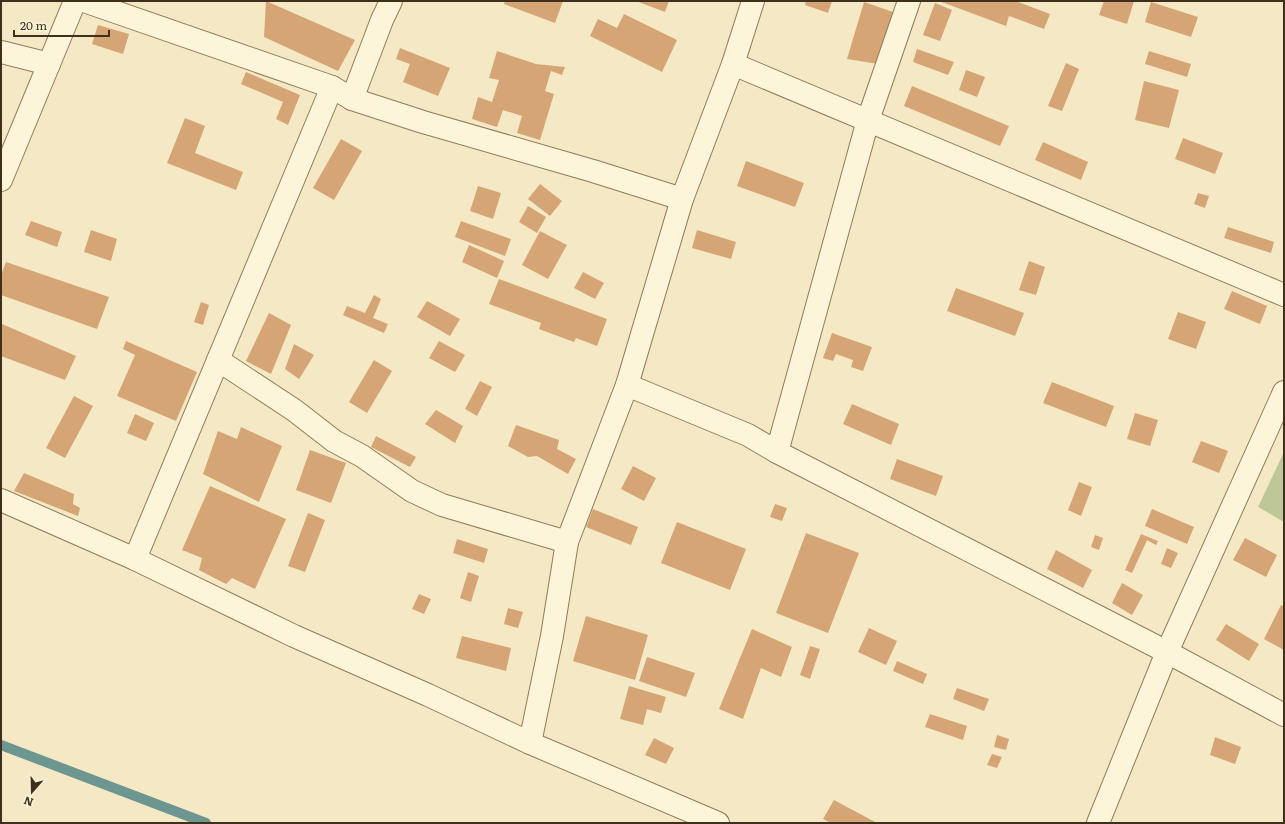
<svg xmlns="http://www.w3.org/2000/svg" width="1285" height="824" font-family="Literata,serif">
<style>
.cemetery{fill:#bec896}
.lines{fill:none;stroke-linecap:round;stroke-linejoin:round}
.stream{stroke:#6c968f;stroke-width:10}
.building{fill:#d6a576}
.minor-casing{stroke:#917b58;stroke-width:24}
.minor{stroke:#fdf5d9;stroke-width:22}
</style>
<rect width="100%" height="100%" fill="#f4e9c4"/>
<polygon class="cemetery" points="1284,452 1284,522 1258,507"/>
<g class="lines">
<polyline class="stream" points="1,745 206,823"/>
</g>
<g class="building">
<polygon points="266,1 355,40 338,71 264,37"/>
<polygon points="505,1 563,1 555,23 504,4"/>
<polygon points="636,1 669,1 665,12"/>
<polygon points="806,1 832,1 828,13 805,5"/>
<polygon points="939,1 1015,1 1050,14 1044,29 1009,16 1006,26"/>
<polygon points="1104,1 1134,1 1127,24 1099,15"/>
<polygon points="864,2 893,12 878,64 847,59"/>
<polygon points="1151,2 1198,17 1191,37 1145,22"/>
<polygon points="935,3 952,10 940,41 923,35"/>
<polygon points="624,14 677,40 662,72 590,36 598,19 617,28"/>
<polygon points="98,25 129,34 123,54 92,44"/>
<polygon points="400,48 450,68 438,96 403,82 410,64 396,59"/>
<polygon points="917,49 954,62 948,75 913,62"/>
<polygon points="497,51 536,64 565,67 562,75 551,71 545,91 554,94 540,140 517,133 522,116 503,110 497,127 472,119 478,97 492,102 499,80 489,78"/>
<polygon points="1149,51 1191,64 1187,77 1145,64"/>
<polygon points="1066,63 1079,69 1062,111 1048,106"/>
<polygon points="966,70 985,77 977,97 959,90"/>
<polygon points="246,72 300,95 288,125 276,119 283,102 241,84"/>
<polygon points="1144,81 1179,90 1169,128 1135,120"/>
<polygon points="912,86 1009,126 1000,146 904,106"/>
<polygon points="185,118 205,126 195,153 243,172 236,190 167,163"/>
<polygon points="1183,138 1223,153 1215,174 1175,159"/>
<polygon points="341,139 362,151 334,200 313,188"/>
<polygon points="1043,142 1088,162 1081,180 1035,160"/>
<polygon points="746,161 804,183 795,207 737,186"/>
<polygon points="540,184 562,201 550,216 528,199"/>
<polygon points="478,186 501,193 493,219 470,211"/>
<polygon points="1198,193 1209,196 1205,208 1194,204"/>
<polygon points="528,206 546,217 537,233 519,222"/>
<polygon points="31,221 62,232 57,247 25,235"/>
<polygon points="461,221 511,239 505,256 455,237"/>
<polygon points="1228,227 1274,242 1271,253 1224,238"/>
<polygon points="91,230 117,239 111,261 84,252"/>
<polygon points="697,230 736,242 731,259 692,248"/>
<polygon points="540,231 567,245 548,279 522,265"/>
<polygon points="469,245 504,261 497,278 462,262"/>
<polygon points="1029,261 1045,267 1036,295 1019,290"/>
<polygon points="6,262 109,297 97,329 1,295 1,275"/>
<polygon points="583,272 604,283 595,299 574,288"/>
<polygon points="499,279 607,319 597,346 576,338 574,342 539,329 541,323 489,304"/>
<polygon points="956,288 1024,313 1015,336 947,311"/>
<polygon points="1232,291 1267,306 1260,324 1224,309"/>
<polygon points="374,295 381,299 373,318 388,324 384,333 343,315 347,306 365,313"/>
<polygon points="427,301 460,319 450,336 417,317"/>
<polygon points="201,302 209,305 203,325 194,322"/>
<polygon points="1178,312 1206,322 1196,349 1168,339"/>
<polygon points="269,313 291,325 271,374 246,361"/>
<polygon points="2,324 76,356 65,380 1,356 1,326"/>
<polygon points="832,333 872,347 863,371 851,367 853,360 836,354 833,361 823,358"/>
<polygon points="126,341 197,372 176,421 117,396 135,355 123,349"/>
<polygon points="439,341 465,355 455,372 429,358"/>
<polygon points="294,344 314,355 299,379 285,369"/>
<polygon points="374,360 392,371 367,413 349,402"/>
<polygon points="480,381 492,387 477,416 465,409"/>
<polygon points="1052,382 1114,406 1106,427 1043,403"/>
<polygon points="74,396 93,406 65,458 46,448"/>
<polygon points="852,404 899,424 891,445 843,424"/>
<polygon points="436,410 463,426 455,443 425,424"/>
<polygon points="1135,413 1158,420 1150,446 1127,439"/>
<polygon points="135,414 154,423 146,441 127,433"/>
<polygon points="516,425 559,440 557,449 576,459 568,474 537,456 528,457 508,446"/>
<polygon points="241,427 282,446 259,502 203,474 218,431 237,439"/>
<polygon points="376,436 416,457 410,467 371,447"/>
<polygon points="1201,441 1228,451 1219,473 1192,462"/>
<polygon points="310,450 346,463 331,503 296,490"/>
<polygon points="897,459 943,476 936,496 890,479"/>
<polygon points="633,466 656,478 644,501 621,489"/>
<polygon points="24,473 74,494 73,504 80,508 78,516 14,491"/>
<polygon points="1079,482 1092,487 1081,516 1068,510"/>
<polygon points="210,486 286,519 255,589 232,578 226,584 199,570 202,558 182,550"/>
<polygon points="775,504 787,508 782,521 770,517"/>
<polygon points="593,509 638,527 631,545 586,527"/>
<polygon points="1152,509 1194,527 1187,544 1145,526"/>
<polygon points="308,513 325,520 305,572 288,566"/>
<polygon points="677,522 746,549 730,590 661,563"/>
<polygon points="806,533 859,553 828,633 776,613"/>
<polygon points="1141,534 1158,541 1156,545 1147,540 1132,573 1125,570"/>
<polygon points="1095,535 1103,538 1099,550 1091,547"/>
<polygon points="1245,538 1277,555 1266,577 1233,560"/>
<polygon points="457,539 488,549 484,563 453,553"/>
<polygon points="1167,548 1178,553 1171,568 1161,564"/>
<polygon points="1056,550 1092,570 1083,588 1047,569"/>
<polygon points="468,572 479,576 471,602 460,598"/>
<polygon points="1122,583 1143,595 1132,615 1112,603"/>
<polygon points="419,594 431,599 424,614 412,609"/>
<polygon points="1281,605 1284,606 1284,650 1264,639"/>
<polygon points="508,608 523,612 518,628 504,624"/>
<polygon points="586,616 648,635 635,680 573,661"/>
<polygon points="1226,624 1259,644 1249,661 1216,640"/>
<polygon points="869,628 897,641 886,665 858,652"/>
<polygon points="752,629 792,647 781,677 761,668 743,719 719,709"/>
<polygon points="462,636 511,648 506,671 456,658"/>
<polygon points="810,646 820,649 810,679 800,675"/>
<polygon points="647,657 695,673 686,697 639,681"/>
<polygon points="897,661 927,674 923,684 893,671"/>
<polygon points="629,686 666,697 661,713 647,709 643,725 620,719"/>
<polygon points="957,688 989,699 984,711 953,699"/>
<polygon points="930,714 967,726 963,740 925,727"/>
<polygon points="997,735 1009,739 1006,750 994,747"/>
<polygon points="1215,737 1241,747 1235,764 1210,755"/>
<polygon points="654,738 674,748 666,764 645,755"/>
<polygon points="992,754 1002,757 997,768 987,765"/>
<polygon points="834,800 877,823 831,823 823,819"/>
</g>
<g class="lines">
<g class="minor-casing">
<g id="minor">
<polyline points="84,1 332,87 352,99 423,122 593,171 682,199"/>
<polyline points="1,52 49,64"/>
<polyline points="733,64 1284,295"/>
<polyline points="352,99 382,20 391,1"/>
<polyline points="1,180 75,1"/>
<polyline points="218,360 294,410 334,441 362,456 412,491 442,505 567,542"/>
<polyline points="627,385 748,435 777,452 1167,652 1284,715"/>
<polyline points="777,452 868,120 909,1"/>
<polyline points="1,500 135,559 294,636 428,695 530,743 718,823"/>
<polyline points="135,559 332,87"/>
<polyline points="530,743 552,636 567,542 627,385 682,199 733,64 753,1"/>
<polyline points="1098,823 1167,652 1284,392"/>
</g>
</g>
<use href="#minor" class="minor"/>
</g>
<rect width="1285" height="824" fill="none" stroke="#3f301d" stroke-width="4"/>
<g transform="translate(32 792) rotate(200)" stroke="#faf2d5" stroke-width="3" paint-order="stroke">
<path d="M0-3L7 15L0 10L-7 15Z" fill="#3f301d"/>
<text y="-6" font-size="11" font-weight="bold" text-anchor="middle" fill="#3f301d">N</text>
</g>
<path d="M14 30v6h95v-6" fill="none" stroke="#3f301d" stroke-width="2"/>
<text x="20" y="30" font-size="12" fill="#3f301d" stroke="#faf2d5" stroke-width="3" paint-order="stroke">20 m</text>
</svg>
